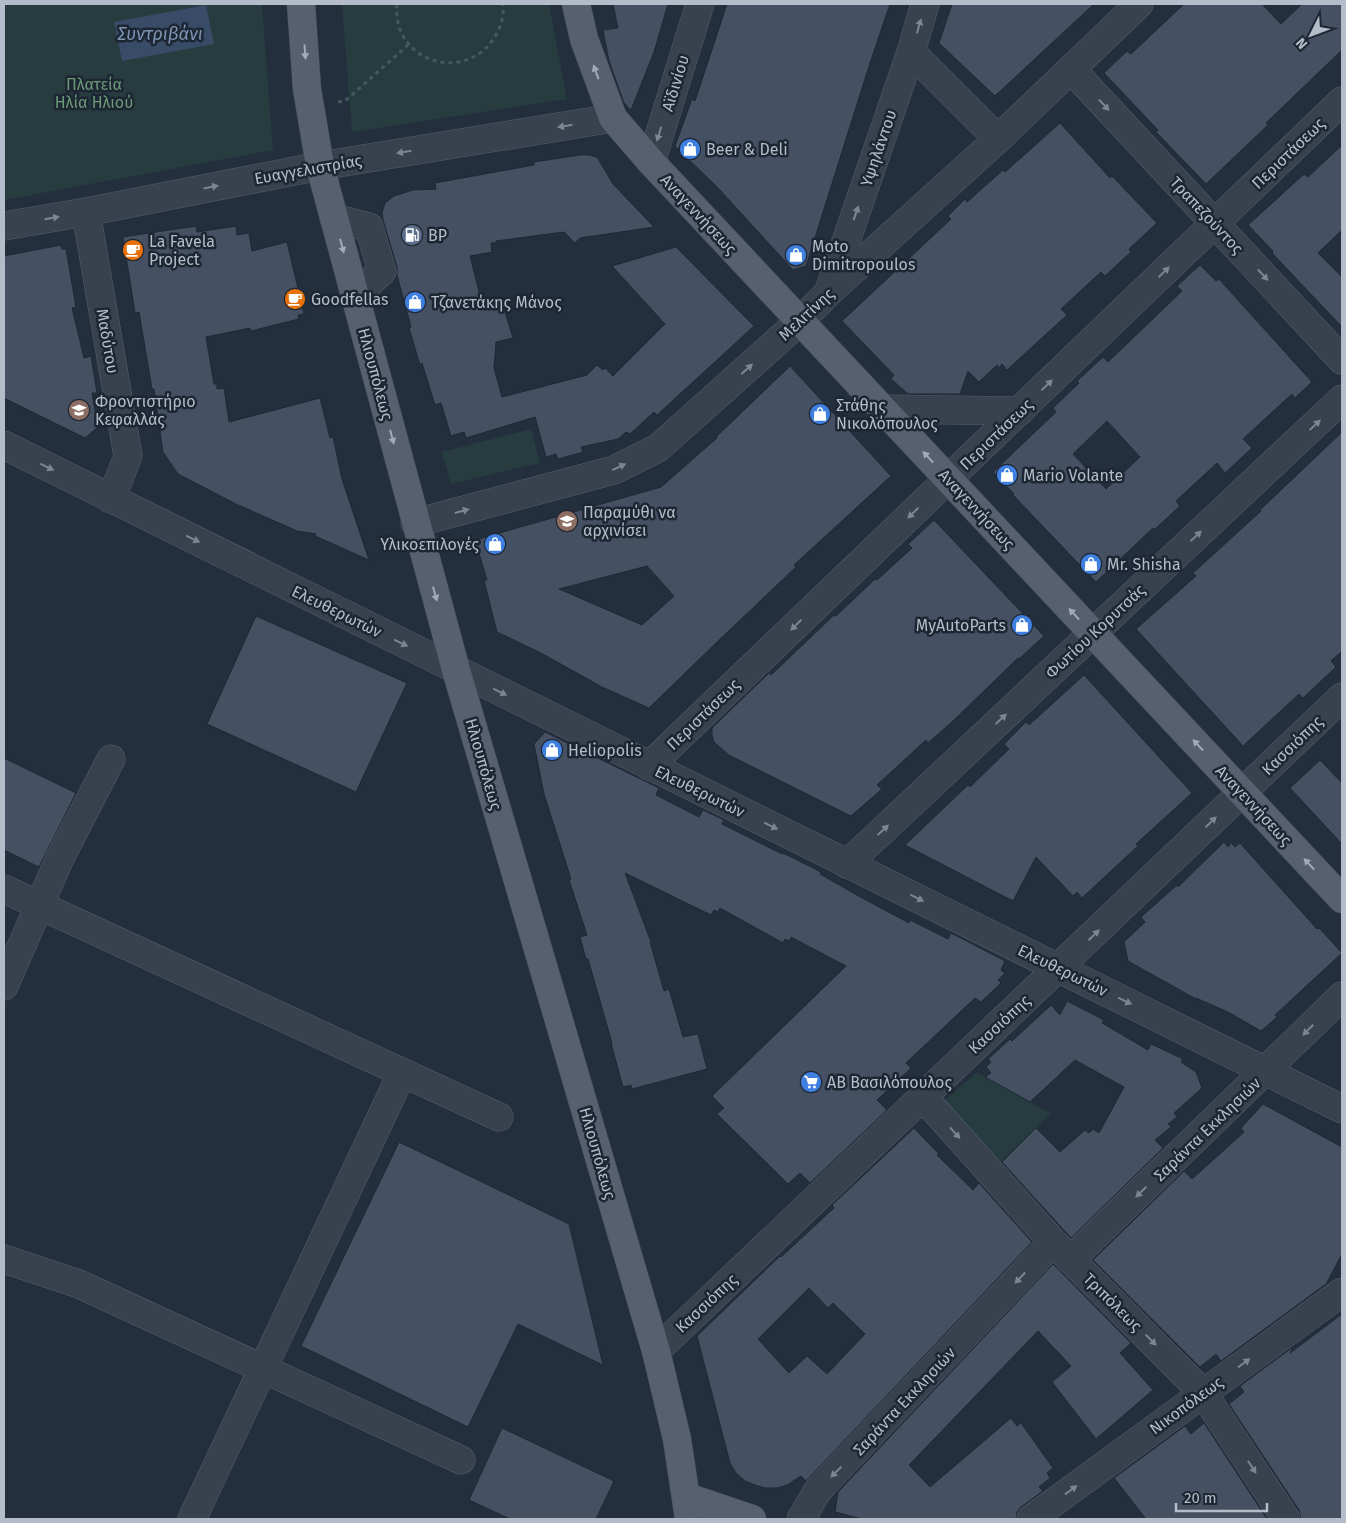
<svg xmlns="http://www.w3.org/2000/svg" width="1346" height="1523" font-family="'Fira Sans',sans-serif">
<style>
.green{fill:#263c3f}
.water{fill:#394c67}
.building{fill:#455162;stroke:#1f2835;fill-rule:evenodd}
.lines{fill:none;stroke-linecap:round;stroke-linejoin:round}
.minor-casing{stroke:#565f6c;stroke-width:29}
.major-casing{stroke:#414a57;stroke-width:29}
.path{stroke:#44595c;stroke-width:3;stroke-dasharray:4 4;stroke-linecap:butt}
.minor{stroke:#38414e;stroke-width:28}
.major{stroke:#56606e;stroke-width:28}
.oneway{fill:#7c8592}
.oneway2{fill:#a1aab7}
.labels{text-anchor:middle;stroke-width:5;stroke-linejoin:round;paint-order:stroke}
.street-label{font-size:16px;fill:#b4bcc9;stroke:#1d2633}
.park-label{font-size:16px;fill:#6b9a76;stroke:#1d2633}
.poi-label{font-size:16px;fill:#b4bcc9;stroke:#1d2633;text-anchor:start}
.water-label{font-size:18px;font-style:italic;fill:#7c92b1;stroke:#1d2633}
</style>
<rect width="100%" height="100%" fill="#242f3e"/>
<g class="green">
<polygon points="4,4 262,4 273,150 4,200"/>
<polygon points="342,4 549,4 567,99 352,132"/>
<polygon points="531,429 540,463 451,484 442,452"/>
<polygon points="977,1072 1051,1114 999,1164 941,1104"/>
</g>
<polygon class="water" points="206,5 214,44 122,61 114,22"/>
<g class="building">
<polygon points="613,4 668,4 654,52 631,110 624,103 609,61 603,30 618,28"/>
<polygon points="727,4 890,4 870,63 806,266 793,270 719,189 675,146 692,99 695,101"/>
<polygon points="952,4 1094,4 995,96 939,43"/>
<polygon points="1184,4 1262,4 1281,24 1302,4 1342,4 1342,50 1266,123 1268,125 1206,184 1156,132 1158,130 1104,73 1127,51 1131,54"/>
<polygon points="1060,123 1110,178 1112,176 1157,223 1129,249 1131,252 1105,276 1101,272 1061,309 1067,315 1007,370 1002,364 999,368 997,365 979,382 968,371 960,394 908,394 891,379 894,375 842,321 951,219 948,216 965,199 967,202 1003,170 1005,172"/>
<polygon points="1342,145 1342,230 1318,253 1342,277 1342,327 1272,253 1273,251 1248,225 1304,174 1308,177"/>
<polygon points="580,155 589,155 597,157 613,184 654,227 580,238 575,243 564,232 496,241 496,243 491,243 492,252 470,256 482,304 501,299 513,338 496,342 494,368 502,397 587,375 597,365 603,370 605,368 613,376 665,324 612,266 676,247 754,326 657,415 654,412 630,434 626,432 618,439 581,447 583,452 558,459 556,454 546,457 535,417 466,438 464,432 451,436 441,403 435,405 422,363 420,365 409,328 411,327 397,275 397,267 383,220 382,213 385,203 394,196 413,190 436,189 435,183 534,165 534,162"/>
<polygon points="196,226 197,232 236,226 237,235 249,233 252,251 287,242 304,314 298,315 299,319 251,331 250,328 206,337 214,384 217,384 217,389 224,388 229,422 320,398 330,438 333,437 342,479 369,560 315,536 316,534 297,531 236,504 178,474 163,452 154,389 152,389 139,312 135,313 123,237"/>
<polygon points="61,245 62,249 66,249 76,307 72,308 84,358 91,356 97,393 92,393 98,427 85,438 4,398 4,256"/>
<path d="M1200,265L1216,281L1219,279L1312,382L1295,398L1292,394L1243,439L1252,448L1225,473L1217,463L1176,501L1180,506L1154,530L1153,528L1096,582L1013,495L1014,494L993,472L1056,412L1053,408L1079,383L1077,381L1103,357L1108,362L1182,291L1177,286ZM1107,421L1140,457L1106,489L1073,454Z"/>
<path d="M790,366L891,476L794,565L796,567L717,642L649,708L602,687L541,653L497,632L484,580H487L475,540L661,487L717,438L716,437ZM647,566L674,596L642,625L559,589Z"/>
<polygon points="1342,432 1342,651 1331,661 1336,667 1303,698 1299,694 1243,746 1136,629 1196,576 1193,573 1261,511 1260,510"/>
<polygon points="934,520 1044,636 1019,659 1018,658 953,721 928,743 926,740 877,785 882,789 851,816 729,755 714,742 712,736 712,728 769,673 771,675 834,615 836,616 875,579 877,580 912,548 908,544"/>
<polygon points="256,616 407,683 356,792 207,724"/>
<polygon points="1084,675 1192,793 1136,844 1138,846 1082,898 1077,892 1073,896 1036,857 1013,901 905,845 968,785 970,787 1009,749 1004,744 1026,722 1029,725"/>
<polygon points="545,732 659,788 656,795 699,817 703,810 724,820 722,824 782,854 783,853 821,872 820,874 864,899 909,923 910,920 948,939 951,933 1005,961 1001,970 1005,973 998,980 1001,983 981,1002 975,998 906,1063 911,1068 877,1100 887,1110 810,1183 800,1173 788,1184 717,1114 724,1108 712,1096 846,966 791,937 789,941 785,939 783,943 720,908 718,912 714,910 711,915 625,873 651,942 650,942 664,991 669,989 683,1037 698,1034 707,1069 632,1089 631,1085 623,1087 611,1043 612,1043 588,959 586,959 580,937 587,935 569,880 571,879 544,794 534,744"/>
<polygon points="4,758 76,793 39,867 4,850"/>
<polygon points="1320,760 1342,783 1342,844 1290,788"/>
<polygon points="1224,842 1228,847 1231,843 1235,847 1240,843 1317,929 1319,928 1342,953 1275,1015 1277,1017 1261,1031 1228,1012 1196,998 1196,999 1128,961 1124,942 1145,922 1141,917 1177,885 1178,887"/>
<polygon points="1067,1001 1104,1020 1102,1023 1148,1050 1151,1044 1183,1059 1181,1062 1196,1072 1202,1088 1174,1113 1177,1117 1168,1124 1171,1127 1155,1140 1163,1148 1071,1238 1002,1162 1036,1128 1060,1152 1085,1130 1089,1133 1093,1129 1099,1133 1124,1087 1075,1060 1030,1102 985,1077 991,1073 986,1067 991,1062 988,1059 1010,1039 1012,1041 1051,1005 1060,1015"/>
<polygon points="1263,1104 1342,1147 1342,1254 1326,1284 1221,1361 1216,1354 1200,1367 1093,1260 1184,1171 1192,1179 1244,1132 1241,1128"/>
<path d="M914,1128L939,1154L937,1155L973,1190L979,1183L1032,1242L806,1481L801,1476L787,1485L777,1488H765L755,1485L745,1481L736,1473L730,1463L697,1336L780,1256L781,1257L834,1208L832,1205ZM809,1288L828,1308L833,1303L865,1334L827,1374L807,1356L789,1373L758,1339Z"/>
<polygon points="399,1142 569,1224 603,1365 518,1324 468,1427 301,1346"/>
<polygon points="1053,1264 1131,1343 1120,1353 1153,1390 1096,1439 1052,1382 1071,1366 1038,1331 909,1465 930,1487 1011,1418 1017,1426 1021,1423 1053,1468 1047,1473 1050,1478 1039,1487 1043,1491 1021,1507 1017,1512 1016,1519 862,1519 835,1512 838,1492"/>
<polygon points="1342,1314 1342,1519 1301,1519 1299,1510 1229,1404 1244,1392 1240,1386 1293,1347 1290,1353"/>
<polygon points="1204,1423 1267,1519 1146,1519 1114,1478 1185,1426 1191,1434"/>
<polygon points="502,1428 614,1481 596,1519 510,1519 469,1500"/>
</g>
<g class="lines">
<g class="minor-casing">
<g id="minor">
<polyline points="911,52 998,139"/>
<polyline points="1071,69 1342,360"/>
<polyline points="651,162 700,4"/>
<polyline points="86,212 128,456 111,499"/>
<polyline points="334,218 369,227 382,271 355,296"/>
<polyline points="4,226 86,212 320,166 613,118"/>
<polyline points="829,291 911,52 925,4"/>
<polyline points="883,409 1020,411"/>
<polyline points="4,445 1342,1109"/>
<polyline points="415,523 614,470 658,448 800,321 829,292 998,139 1139,4"/>
<polyline points="649,766 1342,101"/>
<polyline points="847,864 1342,399"/>
<polyline points="4,889 499,1117"/>
<polyline points="4,986 60,858 111,759"/>
<polyline points="923,1097 1053,1242 1203,1393 1286,1519"/>
<polyline points="4,1259 79,1284 461,1460"/>
<polyline points="1070,1260 1342,996"/>
<polyline points="656,1351 1342,697"/>
<polyline points="192,1519 402,1073"/>
<polyline points="801,1519 818,1490 1053,1242"/>
<polyline points="1031,1519 1342,1292"/>
</g>
</g>
<g class="major-casing">
<g id="major">
<polyline points="301,4 307,89 320,166 456,670 656,1351 677,1439 689,1519"/>
<polyline points="576,4 584,39 613,118 651,162 1342,899"/>
<polyline points="687,1497 752,1519"/>
</g>
</g>
<g class="path">
<path d="M397,4C391,63 469,86 497,33C502,24 504,14 503,4"/>
<polyline points="338,102 345,101 408,45"/>
</g>
<use href="#minor" class="minor"/>
<use href="#major" class="major"/>
</g>
<defs><path id="oneway-solid" d="M-6-.8H1V-3.2L6.5 0L1 3.2V.8H-6Z" transform="scale(1.25)"/></defs>
<g class="oneway">
<use href="#oneway-solid" transform="translate(919 26) rotate(-74)"/>
<use href="#oneway-solid" transform="translate(1104 105) rotate(47)"/>
<use href="#oneway-solid" transform="translate(565 126) rotate(171)"/>
<use href="#oneway-solid" transform="translate(659 134) rotate(107)"/>
<use href="#oneway-solid" transform="translate(404 152) rotate(171)"/>
<use href="#oneway-solid" transform="translate(211 187) rotate(-11)"/>
<use href="#oneway-solid" transform="translate(856 213) rotate(-71)"/>
<use href="#oneway-solid" transform="translate(52 218) rotate(-10)"/>
<use href="#oneway-solid" transform="translate(1164 272) rotate(-44)"/>
<use href="#oneway-solid" transform="translate(1263 275) rotate(47)"/>
<use href="#oneway-solid" transform="translate(747 369) rotate(-42)"/>
<use href="#oneway-solid" transform="translate(1047 385) rotate(-44)"/>
<use href="#oneway-solid" transform="translate(1315 425) rotate(-43)"/>
<use href="#oneway-solid" transform="translate(47 467) rotate(26)"/>
<use href="#oneway-solid" transform="translate(619 467) rotate(-25)"/>
<use href="#oneway-solid" transform="translate(462 511) rotate(-15)"/>
<use href="#oneway-solid" transform="translate(913 513) rotate(136)"/>
<use href="#oneway-solid" transform="translate(1196 536) rotate(-43)"/>
<use href="#oneway-solid" transform="translate(193 539) rotate(26)"/>
<use href="#oneway-solid" transform="translate(796 625) rotate(136)"/>
<use href="#oneway-solid" transform="translate(401 643) rotate(26)"/>
<use href="#oneway-solid" transform="translate(500 692) rotate(26)"/>
<use href="#oneway-solid" transform="translate(1001 719) rotate(-43)"/>
<use href="#oneway-solid" transform="translate(1211 822) rotate(-44)"/>
<use href="#oneway-solid" transform="translate(771 826) rotate(26)"/>
<use href="#oneway-solid" transform="translate(883 830) rotate(-43)"/>
<use href="#oneway-solid" transform="translate(917 898) rotate(26)"/>
<use href="#oneway-solid" transform="translate(1094 935) rotate(-44)"/>
<use href="#oneway-solid" transform="translate(1125 1001) rotate(26)"/>
<use href="#oneway-solid" transform="translate(1308 1030) rotate(135)"/>
<use href="#oneway-solid" transform="translate(955 1133) rotate(48)"/>
<use href="#oneway-solid" transform="translate(1141 1192) rotate(136)"/>
<use href="#oneway-solid" transform="translate(1020 1278) rotate(133)"/>
<use href="#oneway-solid" transform="translate(1151 1340) rotate(45)"/>
<use href="#oneway-solid" transform="translate(1244 1363) rotate(-36)"/>
<use href="#oneway-solid" transform="translate(1252 1467) rotate(57)"/>
<use href="#oneway-solid" transform="translate(836 1472) rotate(135)"/>
<use href="#oneway-solid" transform="translate(1071 1490) rotate(-36)"/>
</g>
<g class="oneway2">
<use href="#oneway-solid" transform="translate(305 52) rotate(86)"/>
<use href="#oneway-solid" transform="translate(596 72) rotate(-110)"/>
<use href="#oneway-solid" transform="translate(342 246) rotate(75)"/>
<use href="#oneway-solid" transform="translate(392 437) rotate(75)"/>
<use href="#oneway-solid" transform="translate(928 457) rotate(-133)"/>
<use href="#oneway-solid" transform="translate(435 594) rotate(74)"/>
<use href="#oneway-solid" transform="translate(1074 614) rotate(-133)"/>
<use href="#oneway-solid" transform="translate(1198 745) rotate(-133)"/>
<use href="#oneway-solid" transform="translate(1309 864) rotate(-133)"/>
</g>
<defs>
<g id="shop-disc" transform="scale(1.125)"><circle r="9.5" fill="#3f7fe0" stroke="#1d2633"/><path d="M-5-2.5h2.3a2.7 3.5 0 0 1 5.4 0H5L5.5 6h-11ZM-1.5-2.5h3a1.5 2.3 0 0 0-3 0Z" fill="#fff"/></g>
<g id="fuel-disc" transform="scale(1.125)"><circle r="9.5" fill="#5c6f8a" stroke="#1d2633"/><path d="M-5.5-6h7V0h2V4h1.3V-2.5L3-4.5l.8-.8L6-3V5H2.5V1h-1V6h-7ZM-4.2-4.7v3.2H.2V-4.7Z" fill="#fff"/></g>
<g id="cafe-disc" transform="scale(1.125)"><circle r="9.5" fill="#e8710a" stroke="#1d2633"/><path d="M-5.5-4.5H6V0H3Q3 3.5 0 3.5H-2.5Q-5.5 3.5-5.5 0ZM3-3.2v2h1.7v-2ZM-6 4.5H4V6H-6Z" fill="#fff"/></g>
<g id="school-disc" transform="scale(1.125)"><circle r="9.5" fill="#8d6e63" stroke="#1d2633"/><path d="M0-5L7-2L0 1L-7-2ZM-4 1L0 2.5L4 1V4Q0 6-4 4Z" fill="#fff"/></g>
<g id="supermarket-disc" transform="scale(1.125)"><circle r="9.5" fill="#3f7fe0" stroke="#1d2633"/><path d="M-6-5.5h2.5l.6 2H6L4.5 2H-2.5L-4.4-4H-6ZM-1.5 3.2a1.3 1.3 0 1 0 .1 0ZM3 3.2a1.3 1.3 0 1 0 .1 0Z" fill="#fff"/></g>
</defs>
<g fill-rule="evenodd">
<use href="#shop-disc" x="690" y="149"/>
<use href="#fuel-disc" x="412" y="235"/>
<use href="#cafe-disc" x="133" y="250"/>
<use href="#shop-disc" x="796" y="255"/>
<use href="#cafe-disc" x="295" y="299"/>
<use href="#shop-disc" x="415" y="302"/>
<use href="#school-disc" x="79" y="410"/>
<use href="#shop-disc" x="820" y="414"/>
<use href="#shop-disc" x="1007" y="475"/>
<use href="#school-disc" x="567" y="521"/>
<use href="#shop-disc" x="495" y="544"/>
<use href="#shop-disc" x="1091" y="564"/>
<use href="#shop-disc" x="1022" y="625"/>
<use href="#shop-disc" x="552" y="750"/>
<use href="#supermarket-disc" x="811" y="1082"/>
</g>
<g class="labels">
<g class="street-label">
<text transform="translate(675 83) rotate(-73)" y="6">Αϊδινίου</text>
<text transform="translate(878 148) rotate(-71)" y="6">Υψηλάντου</text>
<text transform="translate(1288 153) rotate(-44)" y="6">Περιστάσεως</text>
<text transform="translate(308 169) rotate(-10)" y="6">Ευαγγελιστρίας</text>
<text transform="translate(699 214) rotate(47)" y="6">Αναγεννήσεως</text>
<text transform="translate(1207 215) rotate(47)" y="6">Τραπεζούντος</text>
<text transform="translate(806 314) rotate(-43)" y="6">Μελιτίνης</text>
<text transform="translate(108 341) rotate(80)" y="6">Μαδύτου</text>
<text transform="translate(376 374) rotate(75)" y="6">Ηλιουπόλεως</text>
<text transform="translate(996 434) rotate(-44)" y="6">Περιστάσεως</text>
<text transform="translate(977 509) rotate(47)" y="6">Αναγεννήσεως</text>
<text transform="translate(337 611) rotate(26)" y="6">Ελευθερωτών</text>
<text transform="translate(1095 631) rotate(-43)" y="6">Φωτίου Κορυτσάς</text>
<text transform="translate(703 714) rotate(-44)" y="6">Περιστάσεως</text>
<text transform="translate(1292 745) rotate(-44)" y="6">Κασσιόπης</text>
<text transform="translate(484 764) rotate(74)" y="6">Ηλιουπόλεως</text>
<text transform="translate(700 791) rotate(26)" y="6">Ελευθερωτών</text>
<text transform="translate(1254 805) rotate(47)" y="6">Αναγεννήσεως</text>
<text transform="translate(1063 970) rotate(26)" y="6">Ελευθερωτών</text>
<text transform="translate(999 1024) rotate(-43)" y="6">Κασσιόπης</text>
<text transform="translate(1207 1129) rotate(-44)" y="6">Σαράντα Εκκλησιών</text>
<text transform="translate(598 1153) rotate(74)" y="6">Ηλιουπόλεως</text>
<text transform="translate(1113 1302) rotate(45)" y="6">Τριπόλεως</text>
<text transform="translate(706 1303) rotate(-43)" y="6">Κασσιόπης</text>
<text transform="translate(904 1401) rotate(-47)" y="6">Σαράντα Εκκλησιών</text>
<text transform="translate(1186 1405) rotate(-36)" y="6">Νικοπόλεως</text>
</g>
<g class="park-label">
<text x="94" y="90">Πλατεία<tspan x="94" dy="18">Ηλία Ηλιού</tspan></text>
</g>
<g class="poi-label">
<text x="706" y="155">Beer &amp; Deli</text>
<text x="428" y="241">BP</text>
<text x="149" y="247">La Favela<tspan x="149" dy="18">Project</tspan></text>
<text x="812" y="252">Moto<tspan x="812" dy="18">Dimitropoulos</tspan></text>
<text x="311" y="305">Goodfellas</text>
<text x="431" y="308">Τζανετάκης Μάνος</text>
<text x="95" y="407">Φροντιστήριο<tspan x="95" dy="18">Κεφαλλάς</tspan></text>
<text x="836" y="411">Στάθης<tspan x="836" dy="18">Νικολόπουλος</tspan></text>
<text x="1023" y="481">Mario Volante</text>
<text x="583" y="518">Παραμύθι να<tspan x="583" dy="18">αρχινίσει</tspan></text>
<text x="479" y="550" text-anchor="end">Υλικοεπιλογές</text>
<text x="1107" y="570">Mr. Shisha</text>
<text x="1006" y="631" text-anchor="end">MyAutoParts</text>
<text x="568" y="756">Heliopolis</text>
<text x="827" y="1088">ΑΒ Βασιλόπουλος</text>
</g>
<g class="water-label">
<text x="160" y="40">Συντριβάνι</text>
</g>
</g>
<rect width="1346" height="1523" fill="none" stroke="#b4bcc9" stroke-width="10"/>
<g transform="translate(1311 35) rotate(228)" stroke="#1d2633" stroke-width="4" paint-order="stroke">
<path d="M0-4L9 19L0 12L-9 19Z" fill="#b4bcc9"/>
<text y="-8" font-size="14" font-weight="bold" text-anchor="middle" fill="#b4bcc9">N</text>
</g>
<path d="M1176 1503v8h91v-8" fill="none" stroke="#b4bcc9" stroke-width="2.5"/>
<text x="1184" y="1503" font-size="15" fill="#b4bcc9" stroke="#1d2633" stroke-width="4" paint-order="stroke">20 m</text>
</svg>
